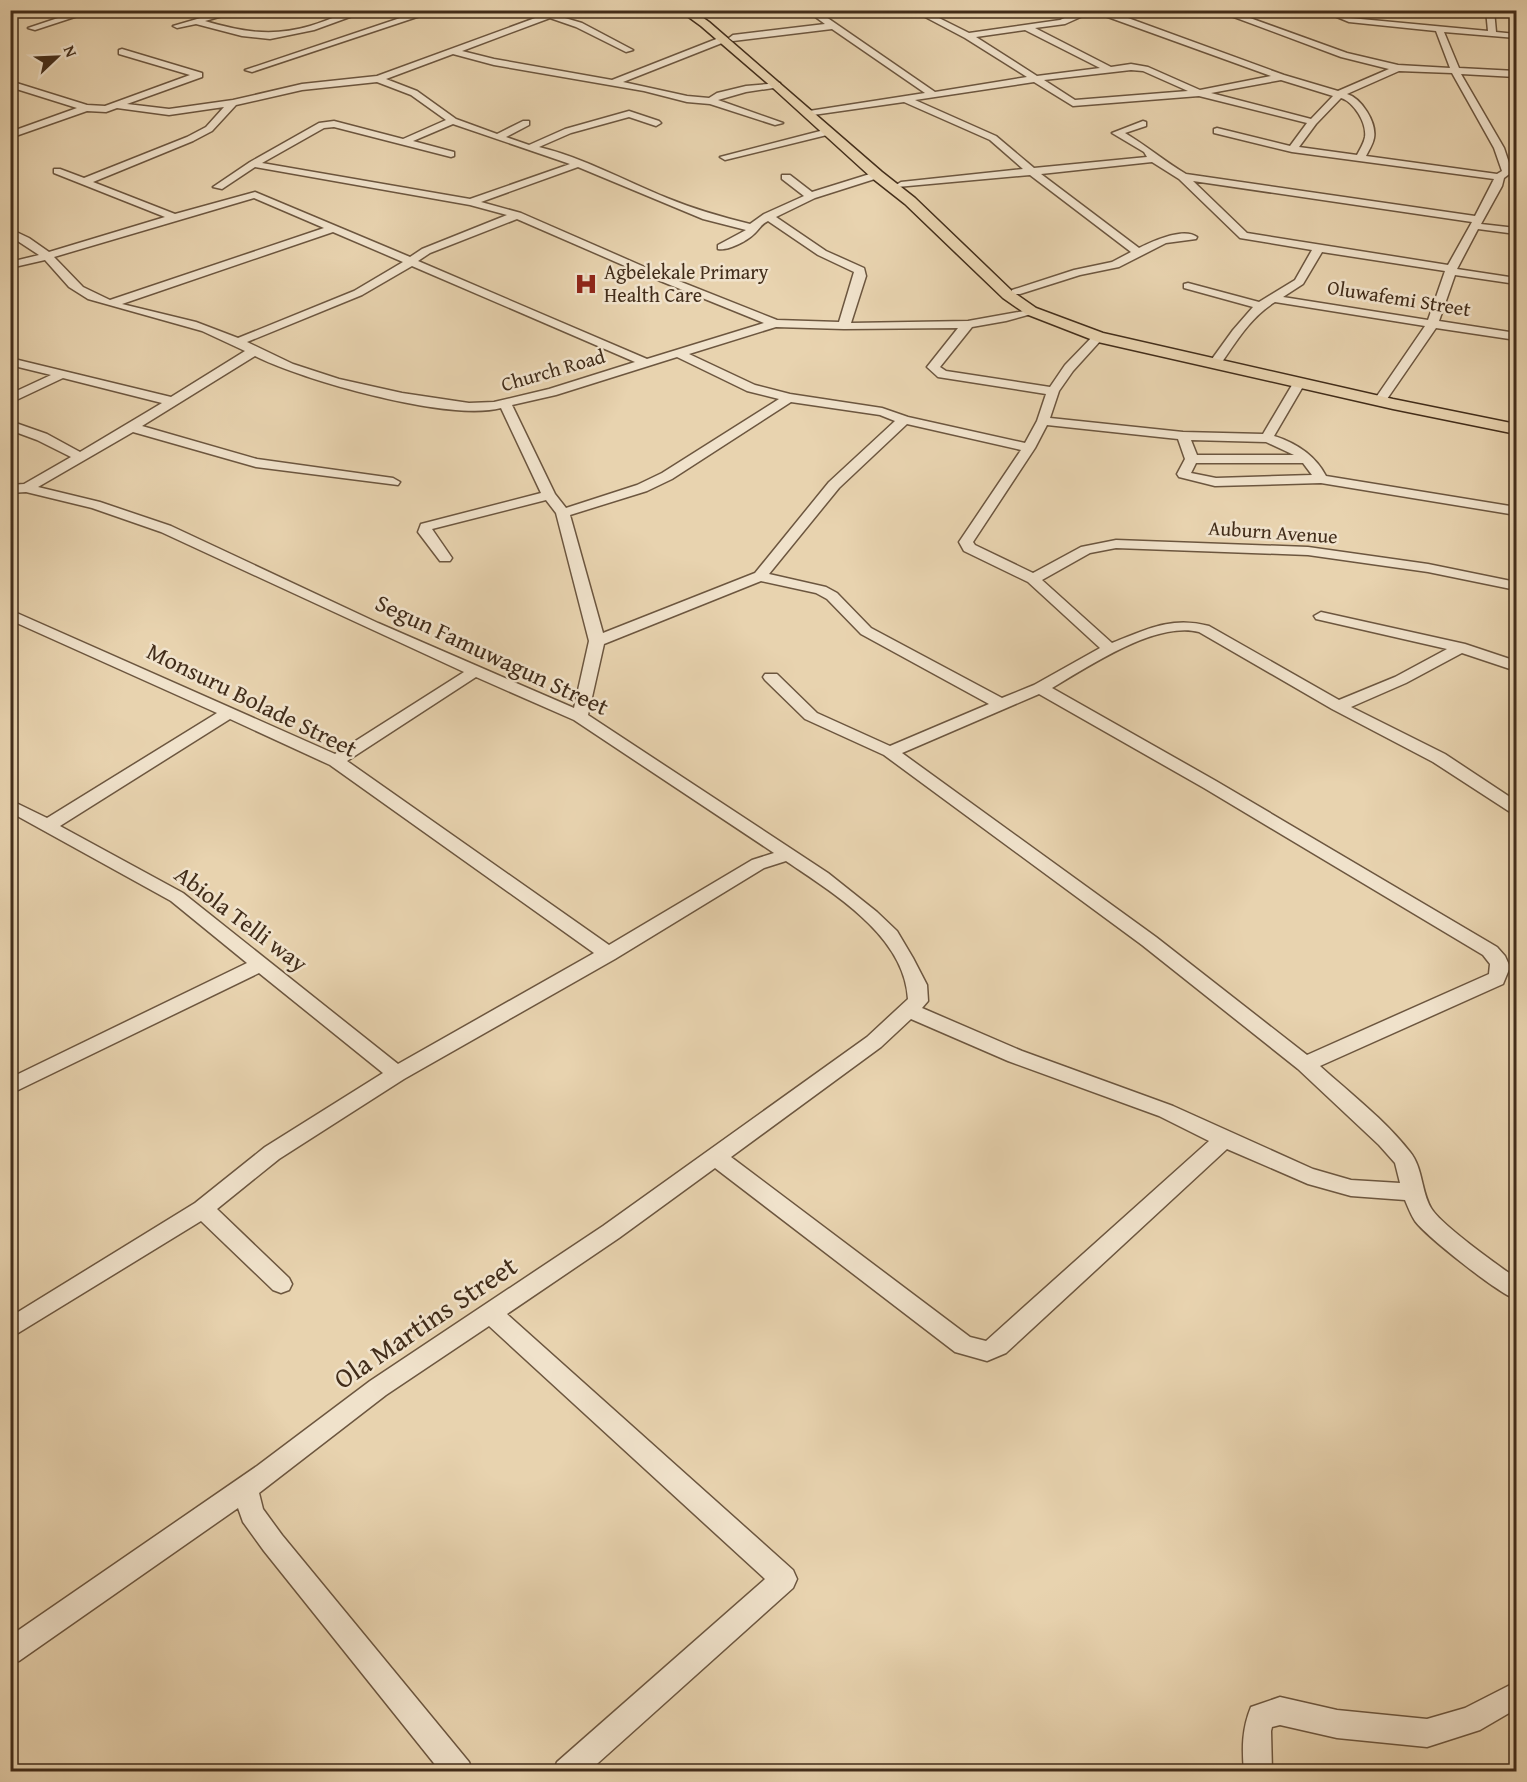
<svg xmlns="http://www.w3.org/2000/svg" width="1527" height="1782" font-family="'Gentium Book Plus',serif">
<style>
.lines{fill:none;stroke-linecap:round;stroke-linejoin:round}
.minor-casing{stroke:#6c563f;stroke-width:3}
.major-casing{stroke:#422d1a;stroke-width:3}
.minor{fill:#f0e2cb;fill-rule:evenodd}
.major{fill:#e8d3af;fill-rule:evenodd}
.labels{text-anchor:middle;stroke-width:5;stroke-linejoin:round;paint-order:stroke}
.far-poi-label{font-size:20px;fill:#422d1a;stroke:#f0e2cb;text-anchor:start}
.far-street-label{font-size:20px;fill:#422d1a;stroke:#f0e2cb}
.street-label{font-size:24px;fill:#422d1a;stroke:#f0e2cb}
.near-street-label{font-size:28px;fill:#422d1a;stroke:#f0e2cb}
</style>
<rect width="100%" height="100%" fill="#e8d3af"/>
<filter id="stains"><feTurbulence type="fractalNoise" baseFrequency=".00333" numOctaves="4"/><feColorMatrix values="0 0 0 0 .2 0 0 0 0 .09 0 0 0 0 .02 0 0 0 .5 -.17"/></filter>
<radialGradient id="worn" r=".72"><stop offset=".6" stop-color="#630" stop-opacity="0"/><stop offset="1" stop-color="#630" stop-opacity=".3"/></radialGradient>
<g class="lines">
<g class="minor-casing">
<g id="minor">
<polygon points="82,10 96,10 35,30 28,28"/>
<path d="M228,10H243L205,21C242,32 273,37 310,26C330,20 348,10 369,10L314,30L270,39L242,36L196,24L177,28L173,26Z"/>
<polygon points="424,10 438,10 252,72 245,70"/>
<path d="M557,10H570L558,16L582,23L633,50L626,52L576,27L550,18L462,51L494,59L612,80L724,36L728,39L727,41L623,82L687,96L709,98L717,93L746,86L780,83V87L746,92L718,100L783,123L775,125L710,104L687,102L644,91L494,65L453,54L386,79L417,91L456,119L497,134L523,121H529V125L506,137L529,145L565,129L629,111L659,121L661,123L656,126L629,117L571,133L539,147C584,158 623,180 667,198C694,209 721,217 750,224L764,214L804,196L782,179V175H790L812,192L873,173H881V177L815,198L776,217L826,251L864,268L866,276L851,323L968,321L1035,309V313L1006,321L972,327L940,367L946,371L1050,387L1065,365L1094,335H1102V339L1073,371L1059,391L1050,418L1183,432L1263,434L1295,380H1303L1305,383L1274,436C1296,443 1315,455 1326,476L1516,507V515L1321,483L1215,486L1179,477L1177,474L1185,459L1178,439L1047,425L1035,448L973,542L975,545L1033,573L1081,547L1116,540L1308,547L1428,564L1516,582V590L1428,572L1308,555L1116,548L1090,553L1042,580L1112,643C1147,629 1172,616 1209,626L1339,700L1395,677L1447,649L1316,619L1314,616L1321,612L1465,644L1516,661V671L1462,653L1406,683L1351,707L1445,754L1516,801V813L1510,812L1433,762L1332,709L1199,632C1155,621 1088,667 1052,688L1216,781L1497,947L1505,956L1510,967L1503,984L1320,1066C1350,1093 1385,1120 1410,1152C1423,1168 1421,1191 1431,1208C1440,1224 1499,1266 1516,1278V1299C1500,1295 1426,1236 1415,1221C1411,1215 1408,1207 1405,1200L1351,1196L1308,1184L1227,1149L1006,1353L987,1361L955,1352L715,1168L619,1238L507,1314L793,1570L797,1579L793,1588L588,1772H553L557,1762L765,1579L489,1326L386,1395L259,1493L263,1509L282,1535L469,1762L473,1772H441L264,1551L243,1522L238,1508L19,1661L10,1665V1636L257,1466L370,1381L603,1226L867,1037L908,999C905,936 833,893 786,861L764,868L615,959L404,1079L279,1159L217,1209L289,1278L292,1284L289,1290L281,1293L273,1290L201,1221L10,1338V1317L195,1203L265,1147L383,1073L259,973L10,1094V1078L247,963L171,901L10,812V800L47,818L217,713L10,620V610L335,754L464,672L161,532L92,508L26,492L10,493V485L24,484L71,457L37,440L10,430V421L47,434L80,452L162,403L63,378L10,403V394L51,375L10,365V358L171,397L245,351L202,331L88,299L69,287L45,260L10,268V262L39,255L10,236V229L29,238L49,252L165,217L54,173V169H60L84,178L187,137L206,127L224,107L169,115L117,108L106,112L87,111L10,138V132L77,108L10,87V81L87,105L105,106L190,75L119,54V50L122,49L202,73V77L127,104L169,109L233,100L302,84L377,76ZM377,82L411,95L446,120L403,139L334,121L319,123L250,162L213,187L222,189L255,167L470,205L507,215L422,249L410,257L255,192L175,214L93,182L193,141L212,131L236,105L302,90ZM453,124L570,164L470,199L262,163L324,128L334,127L451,157L454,156V152L413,141ZM578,167L703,219L746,230L718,245V249C728,251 747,241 754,234C760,229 761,224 768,221L818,255L854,272L839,322L777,320L656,272L521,213L481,202ZM254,198L324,228L110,300L83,287L54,257ZM517,219L648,276L764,323L647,359L418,261L430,253ZM333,232L403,262L354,291L238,338L196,322L122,304ZM412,266L635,362L549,389L494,402L469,403L402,393L339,379L293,364L247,342L362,295ZM776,327L844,329L958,328L927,367L938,377L1046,394L1037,421L1025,443L908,417L882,408L790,394L755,385L689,354ZM255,356C302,380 450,422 501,408L541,493L421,524L418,532L440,561H450L452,558L432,529L546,500L556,513L589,641L574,708L378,623L171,526L100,502L38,487L133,432L256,467L398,485L400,482L393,478L257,459L142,426ZM677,357L747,391L779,399L662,473L637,485L566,508L555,494L512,405L556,395ZM791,402L880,415L895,421L829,482L755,573L603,633L570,515L647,491L672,479ZM907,424L1021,450L959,542L964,551L1028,582L1100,648L1034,685L1002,698L871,628L837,593L826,587L769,574L839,488ZM1191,440L1266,442L1294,455H1197ZM1196,463H1303L1312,475L1216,478L1191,473ZM761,581L816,593L827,599L861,634L989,704L890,746L817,713L777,674H765L763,677L765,680L805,719L884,755L1142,945L1298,1069L1379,1145L1395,1163L1400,1183L1351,1180L1313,1169L1173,1106L1022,1051L922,1008L928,1001L927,985L913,958L897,931L877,912L828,873L588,715L604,644ZM476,677L574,720L774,853L752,860L609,945L347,761ZM1039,694L1204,788L1483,955L1490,964L1489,974L1307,1055L1156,937L902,753ZM230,719L330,765L594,953L398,1064L183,893L60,826ZM911,1019L1008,1061L1159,1116L1209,1141L986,1341L970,1337L731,1157L881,1047Z"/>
<path d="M806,10H816L935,92L1027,77L965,38L912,10H923L969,33L1060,20L1083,10H1106L1284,75L1338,91L1389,69L1341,57L1215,10H1228L1347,53L1398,65L1450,68L1436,31L1349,22L1320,10H1332L1350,18L1488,31L1486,10H1494L1496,32L1516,34V38L1444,32L1459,68L1516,71V77L1461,74L1504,148L1512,172L1504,178L1502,186L1481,224L1516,228V234L1478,229L1457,269L1516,278V284L1455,275L1439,321L1516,333V340L1436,328L1387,399L1383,400L1377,396L1425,326L1275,302C1252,316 1237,340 1222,362H1214L1212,359L1233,330L1253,307L1184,288V284L1188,283L1259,302L1295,280L1312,250L1240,238L1179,179L1152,162L1041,174L1139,248C1153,241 1184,227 1197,237L1196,239L1166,243L1119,267L1080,275L1020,294H1012V290L1074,270L1112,262L1131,252L1030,175L897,187L896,185L901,182L1023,169L990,140L904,102L806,116L804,114L809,111L925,93L832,29L733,41L729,38L733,35L825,24ZM1094,11V12L1271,76L1200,90L1148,67L1131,64L1111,67L1035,28L1065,24ZM1025,30L1100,68L1037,76L976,37ZM1131,70L1143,71L1188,91L1075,100L1044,80ZM1399,71L1452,73L1494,148L1502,171L1497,174L1366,156C1369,150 1373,144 1374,138C1377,122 1361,98 1347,94ZM1281,80L1333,96L1311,119L1211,93ZM1034,82L1073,106L1199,96L1307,123L1290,146L1217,128L1214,129V133L1292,152L1494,179L1475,216L1186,174C1164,161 1147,146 1125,133L1146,126V122L1143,121L1112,133L1144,152L1147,157L1034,168L996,136L915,100ZM1341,98C1354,102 1367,123 1365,137C1364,143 1360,149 1357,155L1299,147L1316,124ZM1193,181L1472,222L1448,265L1247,233ZM1322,252L1445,271L1428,320L1283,297L1303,284Z"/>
<polygon points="828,129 833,132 831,134 725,160 720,157"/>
<path d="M1516,1682V1709L1480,1730L1427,1747L1337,1738L1280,1725L1272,1727L1271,1731L1272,1772H1244C1242,1748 1242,1729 1251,1707L1280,1697L1337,1710L1427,1719L1465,1708Z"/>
</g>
</g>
<g class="major-casing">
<polygon id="major" points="679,10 692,10 709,22 882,172 915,198 1013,292 1036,308 1103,333 1393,399 1516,424 1516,434 1393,409 1098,342 1026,314 1003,298 905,204 872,178 773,88 701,26"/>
</g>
<use href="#minor" class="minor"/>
<use href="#major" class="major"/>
</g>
<defs>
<g id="hospital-bare" transform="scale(1.8)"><path d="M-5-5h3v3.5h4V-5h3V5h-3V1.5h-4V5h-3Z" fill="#8f2418" stroke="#f0e2cb" stroke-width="2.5" paint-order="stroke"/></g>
</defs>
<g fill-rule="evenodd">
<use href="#hospital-bare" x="586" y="284"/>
</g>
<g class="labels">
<g class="far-poi-label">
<text x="604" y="279">Agbelekale Primary<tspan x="604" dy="23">Health Care</tspan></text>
</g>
<g class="far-street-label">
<text transform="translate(1399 298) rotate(9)" y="7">Oluwafemi Street</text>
<text transform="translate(553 370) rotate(-16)" y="7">Church Road</text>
<text transform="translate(1273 532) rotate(4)" y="7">Auburn Avenue</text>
</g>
<g class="street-label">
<text transform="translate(492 655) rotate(25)" y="8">Segun Famuwagun Street</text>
<text transform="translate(252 700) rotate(26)" y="8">Monsuru Bolade Street</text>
<text transform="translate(241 919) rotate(37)" y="8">Abiola Telli way</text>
</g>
<g class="near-street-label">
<text transform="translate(425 1322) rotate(-34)" y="10">Ola Martins Street</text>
</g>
</g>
<rect width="1527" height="1782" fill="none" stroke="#e8d3af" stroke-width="36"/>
<rect x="12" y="12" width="1503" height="1758" fill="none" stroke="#422d1a" stroke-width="3"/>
<rect x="18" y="18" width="1491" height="1746" fill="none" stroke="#422d1a" stroke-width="1.5"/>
<g transform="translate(57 57) rotate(67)" stroke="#f0e2cb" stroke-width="4.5" paint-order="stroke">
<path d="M0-4.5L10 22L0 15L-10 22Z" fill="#422d1a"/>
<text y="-9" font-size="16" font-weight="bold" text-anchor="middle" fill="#422d1a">N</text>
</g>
<rect width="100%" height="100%" filter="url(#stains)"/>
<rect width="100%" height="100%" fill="url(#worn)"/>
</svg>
